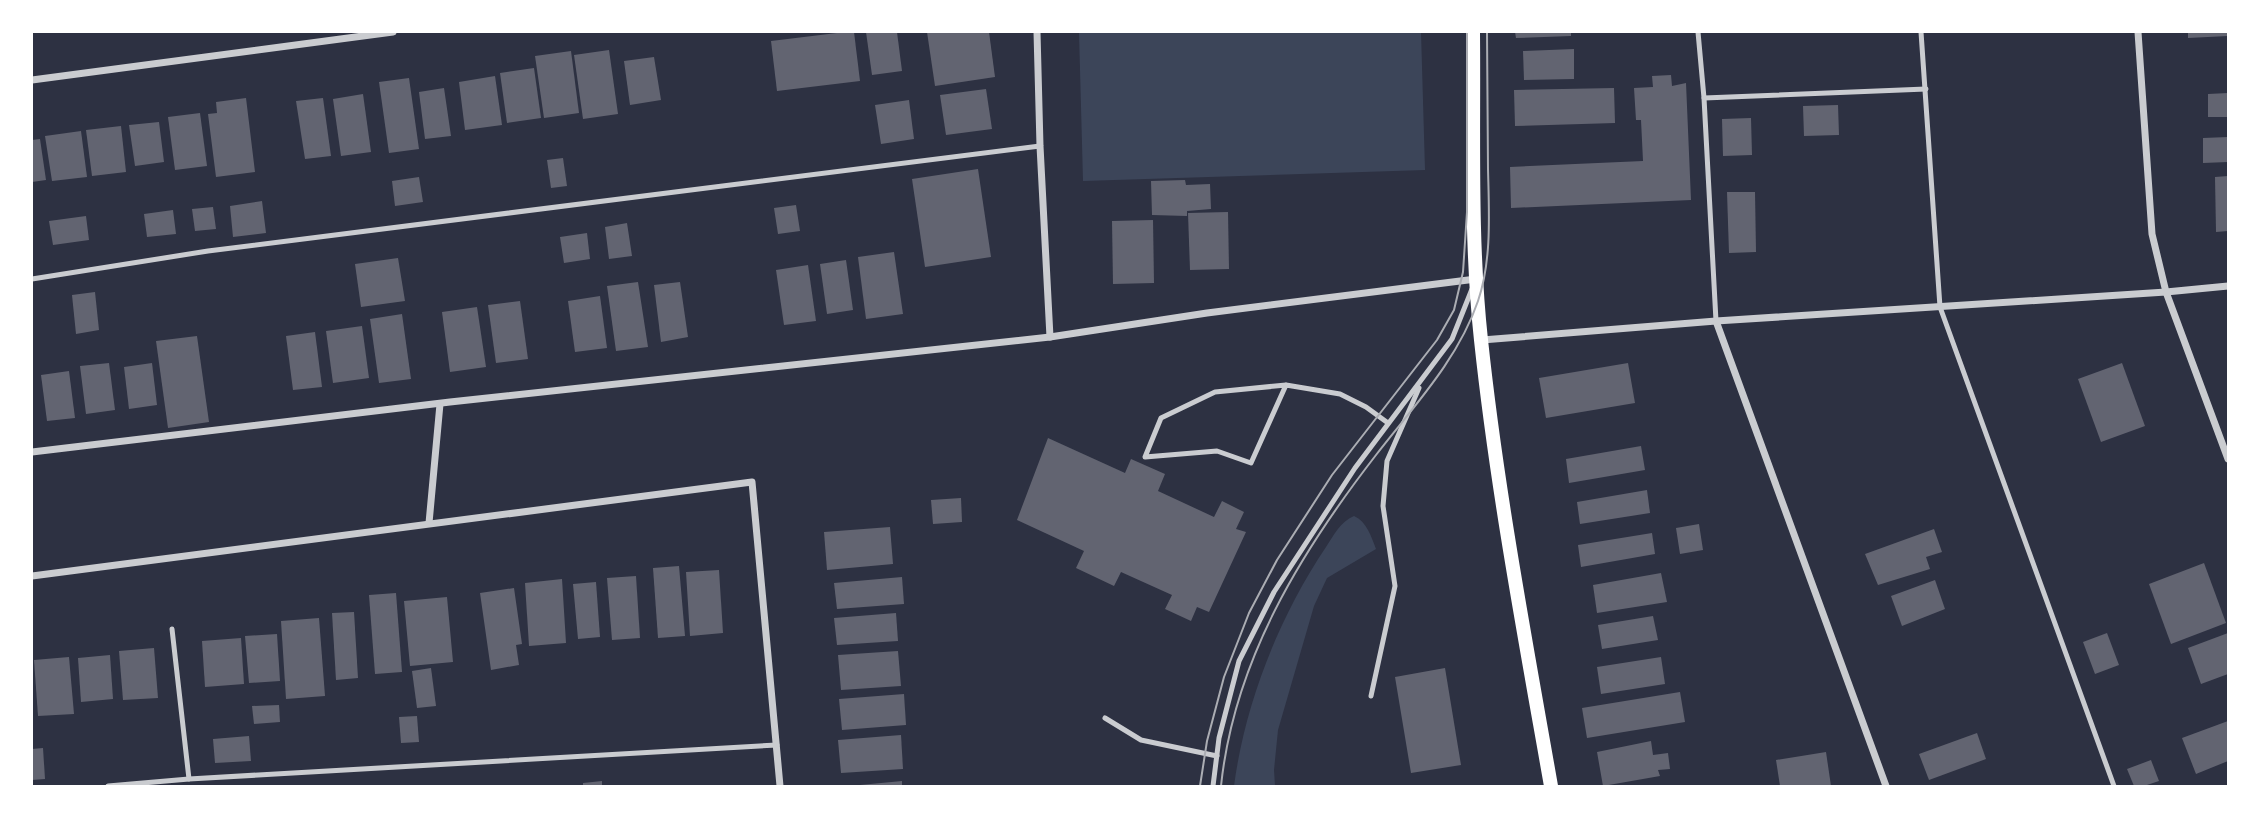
<svg xmlns="http://www.w3.org/2000/svg" width="2260" height="818" font-family="Quicksand,sans-serif">
<style>
.green{fill:#3c4559}
.building{fill:#626471}
.lines{fill:none;stroke-linecap:round;stroke-linejoin:round}
.service{stroke:#caccd0;stroke-width:5}
.minor{stroke:#caccd0;stroke-width:7}
.secondary{stroke:#fff;stroke-width:14}
.tram{stroke:#abadb3;stroke-width:2}
</style>
<rect width="100%" height="100%" fill="#2d3142"/>
<g class="green">
<polygon points="1079,32 1421,32 1425,170 1083,181"/>
<path d="M1354,516C1367,522 1371,536 1376,549L1327,578L1314,606L1278,730L1274,770L1275,786H1234C1245,703 1279,617 1326,547C1334,535 1340,522 1354,516Z"/>
</g>
<g class="building">
<polygon points="845,32 854,32 860,81 777,91 771,41"/>
<polygon points="866,32 897,32 902,71 872,75"/>
<polygon points="927,32 989,32 995,77 935,86"/>
<polygon points="1515,32 1571,32 1571,36 1516,38"/>
<polygon points="2188,32 2228,32 2228,36 2188,38"/>
<polygon points="1574,49 1574,79 1524,80 1523,51"/>
<polygon points="609,50 618,114 583,119 574,55"/>
<polygon points="571,51 579,113 544,118 535,56"/>
<polygon points="654,57 661,100 630,105 624,61"/>
<polygon points="534,68 541,118 507,123 500,73"/>
<polygon points="1671,75 1672,86 1686,83 1691,200 1511,208 1510,167 1643,161 1641,120 1636,120 1634,88 1653,87 1652,76"/>
<polygon points="495,76 502,125 465,130 459,82"/>
<polygon points="409,78 419,149 389,153 379,82"/>
<polygon points="444,88 451,136 425,139 419,92"/>
<polygon points="1614,88 1615,123 1515,126 1514,90"/>
<polygon points="986,89 992,129 946,135 940,95"/>
<polygon points="2228,93 2228,117 2208,117 2208,94"/>
<polygon points="363,94 371,152 341,156 333,99"/>
<polygon points="246,98 255,172 216,177 208,114 217,113 216,102"/>
<polygon points="323,98 331,156 305,159 296,101"/>
<polygon points="909,100 914,139 881,144 875,105"/>
<polygon points="1838,105 1839,135 1804,136 1803,106"/>
<polygon points="200,113 207,166 175,170 168,117"/>
<polygon points="1751,118 1752,155 1723,156 1722,119"/>
<polygon points="159,122 164,162 135,166 129,125"/>
<polygon points="121,126 126,172 92,176 86,130"/>
<polygon points="81,131 87,177 52,181 45,136"/>
<polygon points="2228,137 2228,162 2203,163 2203,138"/>
<polygon points="40,139 46,180 32,182 32,140"/>
<polygon points="563,158 567,186 551,188 547,160"/>
<polygon points="978,169 991,257 925,267 912,179"/>
<polygon points="2228,176 2228,231 2216,232 2215,177"/>
<polygon points="419,177 423,202 395,206 392,181"/>
<polygon points="1185,180 1186,185 1210,184 1211,209 1187,211 1187,216 1152,215 1151,181"/>
<polygon points="1727,192 1755,192 1756,252 1729,253"/>
<polygon points="262,201 266,233 233,237 230,206"/>
<polygon points="796,205 800,231 778,234 774,208"/>
<polygon points="213,207 216,229 195,231 192,209"/>
<polygon points="173,210 176,234 147,237 144,214"/>
<polygon points="1228,212 1229,269 1190,270 1188,213"/>
<polygon points="86,216 89,240 53,245 49,221"/>
<polygon points="1153,220 1154,283 1113,284 1112,221"/>
<polygon points="627,223 632,256 609,259 605,227"/>
<polygon points="587,233 590,259 564,263 560,237"/>
<polygon points="894,252 903,314 866,319 858,257"/>
<polygon points="398,258 405,301 361,307 355,264"/>
<polygon points="846,260 853,310 827,314 820,264"/>
<polygon points="808,265 816,321 784,325 776,270"/>
<polygon points="638,282 648,347 616,351 607,286"/>
<polygon points="680,282 688,337 661,342 654,285"/>
<polygon points="95,292 99,330 76,334 72,295"/>
<polygon points="600,296 607,348 575,352 568,301"/>
<polygon points="520,301 528,359 496,363 488,305"/>
<polygon points="477,307 486,367 450,372 442,312"/>
<polygon points="402,314 411,379 379,383 370,319"/>
<polygon points="362,326 369,378 333,383 326,331"/>
<polygon points="315,332 322,387 293,390 286,336"/>
<polygon points="197,336 209,422 168,428 156,341"/>
<polygon points="109,363 115,410 86,414 80,366"/>
<polygon points="152,363 157,405 129,409 124,367"/>
<polygon points="1628,363 1635,403 1546,418 1539,378"/>
<polygon points="2122,363 2145,426 2101,442 2078,379"/>
<polygon points="69,371 75,418 47,421 41,375"/>
<polygon points="1048,438 1125,473 1131,459 1165,474 1158,491 1214,517 1222,501 1244,512 1236,529 1246,532 1209,612 1197,607 1191,621 1165,609 1172,595 1121,572 1114,586 1076,568 1084,551 1017,520"/>
<polygon points="1641,446 1645,470 1569,483 1566,459"/>
<polygon points="1647,490 1650,513 1580,524 1577,502"/>
<polygon points="961,498 962,522 933,524 931,500"/>
<polygon points="1699,524 1703,550 1680,554 1676,528"/>
<polygon points="890,527 893,564 827,570 824,532"/>
<polygon points="1934,529 1942,552 1926,557 1930,569 1878,585 1865,554"/>
<polygon points="1652,533 1655,554 1581,567 1578,545"/>
<polygon points="2204,563 2226,623 2171,644 2149,584"/>
<polygon points="679,566 685,636 658,638 653,568"/>
<polygon points="719,570 723,633 690,636 686,572"/>
<polygon points="1661,573 1667,602 1597,613 1593,585"/>
<polygon points="636,576 640,638 612,640 607,578"/>
<polygon points="902,577 904,604 837,609 834,583"/>
<polygon points="562,579 566,643 529,646 525,583"/>
<polygon points="1935,580 1945,609 1902,626 1891,596"/>
<polygon points="596,582 600,637 578,639 573,584"/>
<polygon points="514,588 522,644 516,645 519,665 491,670 480,593"/>
<polygon points="396,593 402,672 375,674 369,595"/>
<polygon points="447,597 453,662 410,666 404,601"/>
<polygon points="354,612 358,678 336,680 332,613"/>
<polygon points="896,613 898,641 837,645 834,618"/>
<polygon points="1653,616 1658,640 1602,649 1598,625"/>
<polygon points="319,618 325,696 286,699 281,621"/>
<polygon points="2107,633 2119,665 2095,674 2083,642"/>
<polygon points="2228,633 2228,674 2201,684 2188,648"/>
<polygon points="277,634 280,681 249,683 245,636"/>
<polygon points="241,638 244,684 205,687 202,641"/>
<polygon points="154,648 158,698 123,700 119,651"/>
<polygon points="898,651 901,686 841,690 838,655"/>
<polygon points="110,655 113,699 81,702 78,658"/>
<polygon points="69,657 74,714 38,716 34,660"/>
<polygon points="1661,657 1665,684 1601,694 1597,667"/>
<polygon points="431,668 436,706 417,708 412,671"/>
<polygon points="1445,668 1461,765 1411,773 1395,677"/>
<polygon points="1680,692 1685,722 1587,738 1582,708"/>
<polygon points="904,694 906,725 842,730 839,699"/>
<polygon points="279,705 280,722 254,724 252,706"/>
<polygon points="417,716 419,742 401,743 399,717"/>
<polygon points="2228,721 2228,761 2196,774 2182,738"/>
<polygon points="1977,733 1986,759 1929,780 1919,754"/>
<polygon points="901,735 903,769 841,773 838,740"/>
<polygon points="249,736 251,761 215,763 213,739"/>
<polygon points="1651,741 1653,755 1668,753 1670,769 1658,770 1660,776 1603,786 1597,752"/>
<polygon points="43,748 45,779 32,780 32,749"/>
<polygon points="1826,752 1831,786 1780,786 1776,760"/>
<polygon points="2151,760 2159,781 2144,786 2134,786 2127,769"/>
<polygon points="602,781 602,786 583,786 583,783"/>
<polygon points="902,781 902,786 860,786 860,785"/>
</g>
<g class="lines">
<g class="service">
<polyline points="1698,32 1704,98 1716,321"/>
<polyline points="1921,32 1940,307 2114,786"/>
<polyline points="1704,98 1926,89"/>
<polyline points="32,279 208,251 1040,146"/>
<polyline points="1286,385 1251,463 1217,451 1145,457 1161,418 1215,392 1286,385 1340,394 1366,407 1388,423"/>
<polyline points="172,629 189,779"/>
<polyline points="1371,696 1395,586 1383,506 1387,461 1419,388"/>
<polyline points="1105,718 1141,740 1217,756"/>
<polyline points="108,786 189,779 777,745"/>
<polyline points="1213,786 1219,738 1239,661 1274,592 1355,468 1452,339 1472,289"/>
</g>
<g class="minor">
<polyline points="1037,32 1040,146 1050,337"/>
<polyline points="2138,32 2152,234 2166,292 2228,459"/>
<polyline points="32,80 393,32"/>
<polyline points="1716,321 1886,786"/>
<polyline points="1482,340 1716,321 2166,292 2228,286"/>
<polyline points="32,452 450,402 1050,337 1207,313 1476,279"/>
<polyline points="429,523 440,404"/>
<polyline points="32,576 752,482 780,786"/>
</g>
<path class="secondary" d="M1473,32C1474,134 1470,238 1481,340C1497,490 1525,638 1551,786"/>
<g class="tram">
<polyline points="1200,786 1207,741 1224,677 1249,613 1277,560 1332,475 1437,340 1454,310 1463,272 1467,212 1467,32"/>
<path d="M1221,786C1234,661 1300,553 1376,455C1413,407 1458,360 1478,301C1492,260 1489,212 1488,169C1488,123 1487,77 1487,32"/>
</g>
</g>
<rect width="2260" height="818" fill="none" stroke="#ffffff" stroke-width="66"/>
</svg>
